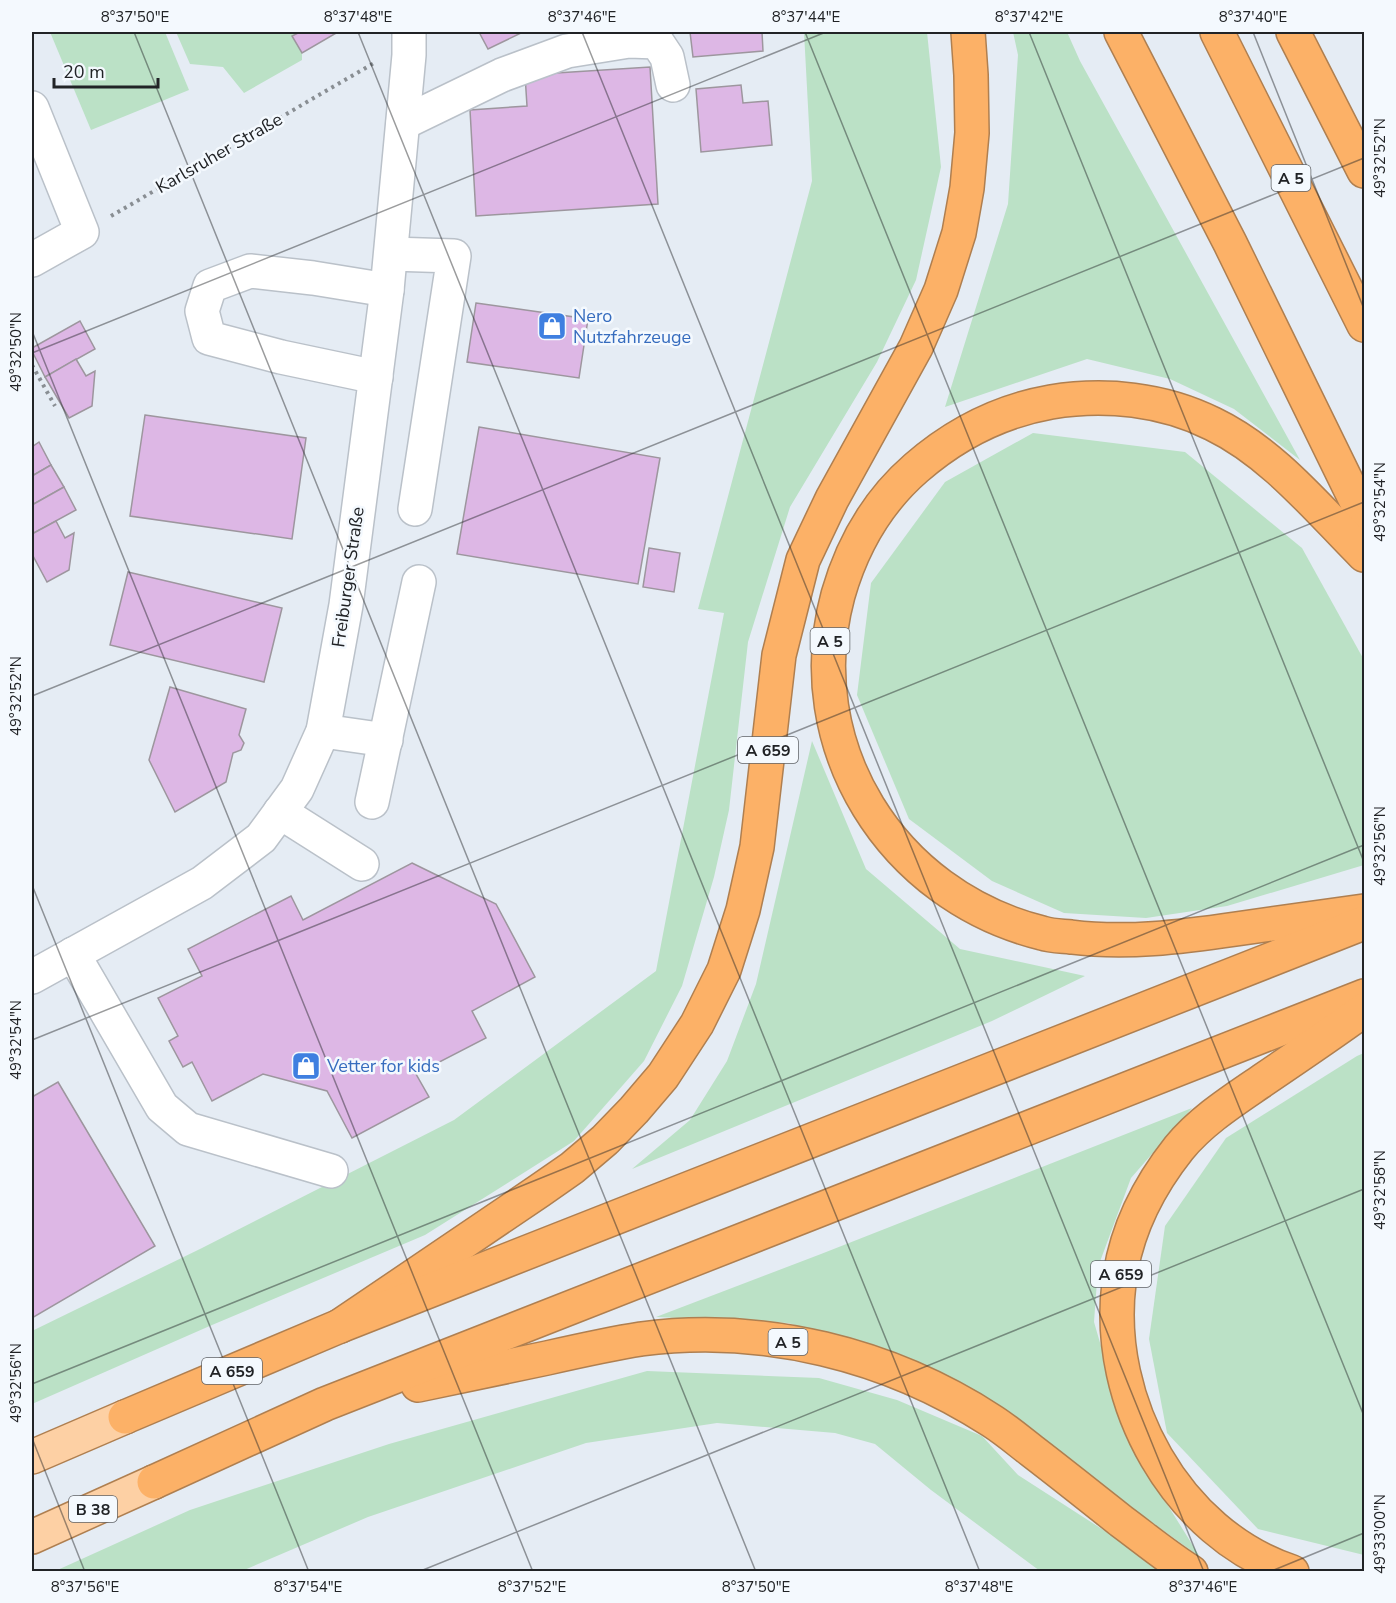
<svg xmlns="http://www.w3.org/2000/svg" width="1396" height="1603" font-family="'Nunito Sans',sans-serif">
<style>
.green{fill:#bbe1c6}
.building{fill:#ddb7e5;stroke:#9d969e;stroke-width:1.5}
.lines{fill:none;stroke-linecap:round;stroke-linejoin:round}
.minor-casing{stroke:#bac1c9;stroke-width:36}
.major-casing{stroke:#af7f50;stroke-width:36}
.highway-casing{stroke:#af7f50;stroke-width:36}
.path{stroke:#898e93;stroke-width:4;stroke-dasharray:3 4.5;stroke-linecap:butt}
.minor{stroke:#fff;stroke-width:33}
.major{stroke:#fdd0a4;stroke-width:33}
.highway{stroke:#fcb167;stroke-width:33}
.ticks{fill:none;stroke:#212326;stroke-width:1.5;stroke-opacity:0.45}
.labels{text-anchor:middle;stroke-width:5;stroke-linejoin:round;paint-order:stroke}
.shield{fill:#f4f9fe;stroke:#606367;stroke-width:1.5}
.shield-label{font-size:16px;font-weight:bold;fill:#212326}
.street-label{font-size:18px;fill:#212326;stroke:#f4f9fe}
.shop-label{font-size:18px;fill:#366cbe;stroke:#f4f9fe;text-anchor:start}
.neatline{fill:none;stroke:#212326;stroke-width:2}
.ticks-label{font-size:15px;text-anchor:middle;fill:#212326}
</style>
<rect width="100%" height="100%" fill="#e5ecf4"/>
<g class="green">
<polygon points="50,32 165,32 189,90 91,130"/>
<polygon points="176,32 300,32 292,36 302,53 302,60 244,93 223,67 190,64"/>
<polygon points="804,32 927,32 941,167 916,280 877,362 790,507 748,642 729,810 714,877 682,986 644,1061 574,1141 425,1235 212,1325 32,1404 32,1331 202,1248 454,1120 656,971 724,613 698,609 812,181"/>
<polygon points="1013,32 1067,32 1080,61 1300,460 1234,409 1170,379 1087,359 945,407 1008,204 1018,55"/>
<polygon points="1033,433 1185,452 1302,548 1364,660 1364,865 1227,906 1146,918 1064,913 992,881 909,819 857,695 871,583 945,482"/>
<polygon points="812,741 866,869 960,949 1085,976 992,1021 632,1169 690,1120 727,1061 756,984"/>
<polygon points="1364,1053 1364,1555 1258,1529 1167,1433 1149,1339 1165,1226 1226,1138 1357,1056"/>
<polygon points="1192,1108 1131,1178 1098,1267 1094,1322 1129,1443 1200,1557 1047,1447 885,1351 788,1323 656,1317 821,1254"/>
<polygon points="647,1371 819,1378 897,1400 982,1436 1018,1475 1167,1571 1040,1571 931,1490 875,1444 835,1433 717,1423 586,1443 368,1517 242,1571 53,1572 190,1510 389,1444"/>
</g>
<g class="building">
<polygon points="300,32 338,32 302,53 292,36"/>
<polygon points="479,32 523,32 488,49"/>
<polygon points="690,32 762,32 763,51 693,57"/>
<polygon points="650,67 658,204 476,216 470,110 527,106 525,75"/>
<polygon points="741,85 743,103 768,101 772,145 701,152 696,89"/>
<polygon points="476,303 588,319 579,378 467,362"/>
<polygon points="80,321 95,349 45,377 32,351 32,348"/>
<polygon points="76,359 86,376 95,371 92,406 69,418 45,377"/>
<polygon points="145,415 306,438 292,539 130,516"/>
<polygon points="479,427 660,458 638,584 457,554"/>
<polygon points="39,442 51,465 32,476 32,447"/>
<polygon points="51,465 64,487 32,505 32,476"/>
<polygon points="64,487 76,510 32,534 32,505"/>
<polygon points="56,521 65,538 74,533 69,570 47,582 32,554 32,534"/>
<polygon points="649,548 680,553 674,592 643,587"/>
<polygon points="128,572 282,608 264,682 110,645"/>
<polygon points="170,687 246,709 239,735 244,743 241,750 233,753 226,782 175,812 149,760"/>
<polygon points="412,863 496,904 535,977 472,1011 486,1038 416,1074 429,1097 352,1138 327,1091 263,1074 212,1101 192,1062 183,1067 169,1041 178,1036 158,998 202,976 188,949 291,896 303,920"/>
<polygon points="58,1082 155,1246 32,1318 32,1097"/>
</g>
<g class="lines">
<g class="minor-casing">
<g id="minor">
<polyline points="32,108 82,232 32,260"/>
<polyline points="403,123 502,75 567,51 629,41 657,42 667,57 673,85"/>
<polyline points="391,254 454,256 415,509"/>
<polyline points="376,377 281,357 209,338 202,311 210,286 250,271 313,278 387,290"/>
<polyline points="323,731 386,740"/>
<polyline points="372,802 419,582"/>
<polyline points="280,812 362,864"/>
<polyline points="73,954 162,1107 188,1129 331,1171"/>
<polyline points="32,977 202,883 261,838 297,789 323,731 346,605 387,290 409,55 409,32"/>
</g>
</g>
<g class="major-casing">
<g id="major">
<polyline points="32,1457 125,1417"/>
<polyline points="32,1537 154,1482"/>
</g>
</g>
<g class="highway-casing">
<g id="highway">
<polyline points="1121,32 1230,243 1364,517"/>
<polyline points="1217,32 1364,325"/>
<polyline points="1293,32 1364,171"/>
<path d="M1364,555C1318,509 1273,453 1213,424C1163,399 1105,393 1051,402C1000,411 955,434 916,468C878,501 852,546 838,595C797,746 892,896 1042,933C1051,936 1061,936 1071,937C1126,944 1181,937 1236,929C1279,923 1322,917 1364,911"/>
<polyline points="340,1326 539,1191 572,1168 605,1140 634,1110 663,1076 697,1024 724,970 743,910 757,847 779,655 803,560 832,499 916,347 941,290 959,233 967,188 972,133 971,75 968,32"/>
<path d="M418,1385C461,1376 504,1367 547,1358C578,1351 609,1344 641,1339C763,1323 889,1354 992,1421C1006,1430 1019,1441 1032,1451C1062,1474 1092,1498 1121,1521C1144,1538 1167,1557 1191,1572"/>
<polyline points="125,1417 340,1326 1361,924"/>
<polyline points="154,1482 325,1404 1364,996"/>
<path d="M1292,1572C1176,1534 1104,1401 1119,1283C1125,1233 1148,1187 1179,1148C1202,1120 1234,1100 1263,1080C1297,1057 1331,1034 1364,1010"/>
</g>
</g>
<g class="path">
<polyline points="111,216 374,63"/>
<polyline points="32,365 55,406"/>
<polyline points="32,638 32,640"/>
</g>
<use href="#minor" class="minor"/>
<use href="#major" class="major"/>
<use href="#highway" class="highway"/>
</g>
<path class="ticks" d="M134,32L756,1572M358,32L980,1572M582,32L1204,1572M805,32L1364,1416M1029,32L1364,862M1253,32L1364,309M32,331L533,1572M32,353L826,32M32,696L1364,158M32,885L309,1572M32,1040L1364,502M32,1384L1364,845M32,1438L85,1572M418,1572L1364,1189M1269,1572L1364,1533"/>
<defs>
<g id="shop-square" transform="scale(1.5)"><rect x="-9" y="-9" width="18" height="18" rx="4" fill="#3f7fe0" stroke="#f4f9fe"/><path d="M-5-2.5h2.3a2.7 3.5 0 0 1 5.4 0H5L5.5 6h-11ZM-1.5-2.5h3a1.5 2.3 0 0 0-3 0Z" fill="#fff"/></g>
</defs>
<g fill-rule="evenodd">
<use href="#shop-square" x="552" y="326"/>
<use href="#shop-square" x="306" y="1066"/>
</g>
<g class="labels">
<g class="shield">
<rect x="1271.5" y="165" width="39" height="26" rx="4.5"/>
<rect x="810.5" y="628" width="39" height="26" rx="4.5"/>
<rect x="738" y="737" width="60" height="26" rx="4.5"/>
<rect x="1091" y="1261" width="60" height="26" rx="4.5"/>
<rect x="768.5" y="1329" width="39" height="26" rx="4.5"/>
<rect x="202" y="1358" width="60" height="26" rx="4.5"/>
<rect x="69" y="1496" width="48" height="26" rx="4.5"/>
</g>
<g class="shield-label">
<text x="1291" y="184">A 5</text>
<text x="830" y="647">A 5</text>
<text x="768" y="756">A 659</text>
<text x="1121" y="1280">A 659</text>
<text x="788" y="1348">A 5</text>
<text x="232" y="1377">A 659</text>
<text x="93" y="1515">B 38</text>
</g>
<g class="street-label">
<text transform="translate(219 153) rotate(-30)" y="6">Karlsruher Straße</text>
<text transform="translate(348 577) rotate(-82)" y="6">Freiburger Straße</text>
</g>
<g class="shop-label">
<text x="573" y="322">Nero<tspan x="573" dy="21">Nutzfahrzeuge</tspan></text>
<text x="327" y="1072">Vetter for kids</text>
</g>
</g>
<rect width="1396" height="1603" fill="none" stroke="#f4f9fe" stroke-width="66"/>
<path d="M54 78v9h104v-9" fill="none" stroke="#212326" stroke-width="3"/>
<text x="63" y="78" font-size="18" fill="#212326" stroke="#f4f9fe" stroke-width="4.5" paint-order="stroke">20 m</text>
<rect x="33" y="33" width="1330" height="1537" class="neatline"/>
<g class="ticks-label">
<text x="135" y="22">8°37'50"E</text>
<text x="358" y="22">8°37'48"E</text>
<text x="582" y="22">8°37'46"E</text>
<text x="806" y="22">8°37'44"E</text>
<text x="1029" y="22">8°37'42"E</text>
<text x="1253" y="22">8°37'40"E</text>
<text transform="translate(1380 158) rotate(-90)" y="5">49°32'52"N</text>
<text transform="translate(16 352) rotate(-90)" y="5">49°32'50"N</text>
<text transform="translate(1380 502) rotate(-90)" y="5">49°32'54"N</text>
<text transform="translate(16 696) rotate(-90)" y="5">49°32'52"N</text>
<text transform="translate(1380 846) rotate(-90)" y="5">49°32'56"N</text>
<text transform="translate(16 1040) rotate(-90)" y="5">49°32'54"N</text>
<text transform="translate(1380 1190) rotate(-90)" y="5">49°32'58"N</text>
<text transform="translate(16 1383) rotate(-90)" y="5">49°32'56"N</text>
<text transform="translate(1380 1534) rotate(-90)" y="5">49°33'00"N</text>
<text x="85" y="1592">8°37'56"E</text>
<text x="308" y="1592">8°37'54"E</text>
<text x="532" y="1592">8°37'52"E</text>
<text x="756" y="1592">8°37'50"E</text>
<text x="979" y="1592">8°37'48"E</text>
<text x="1203" y="1592">8°37'46"E</text>
</g>
</svg>
